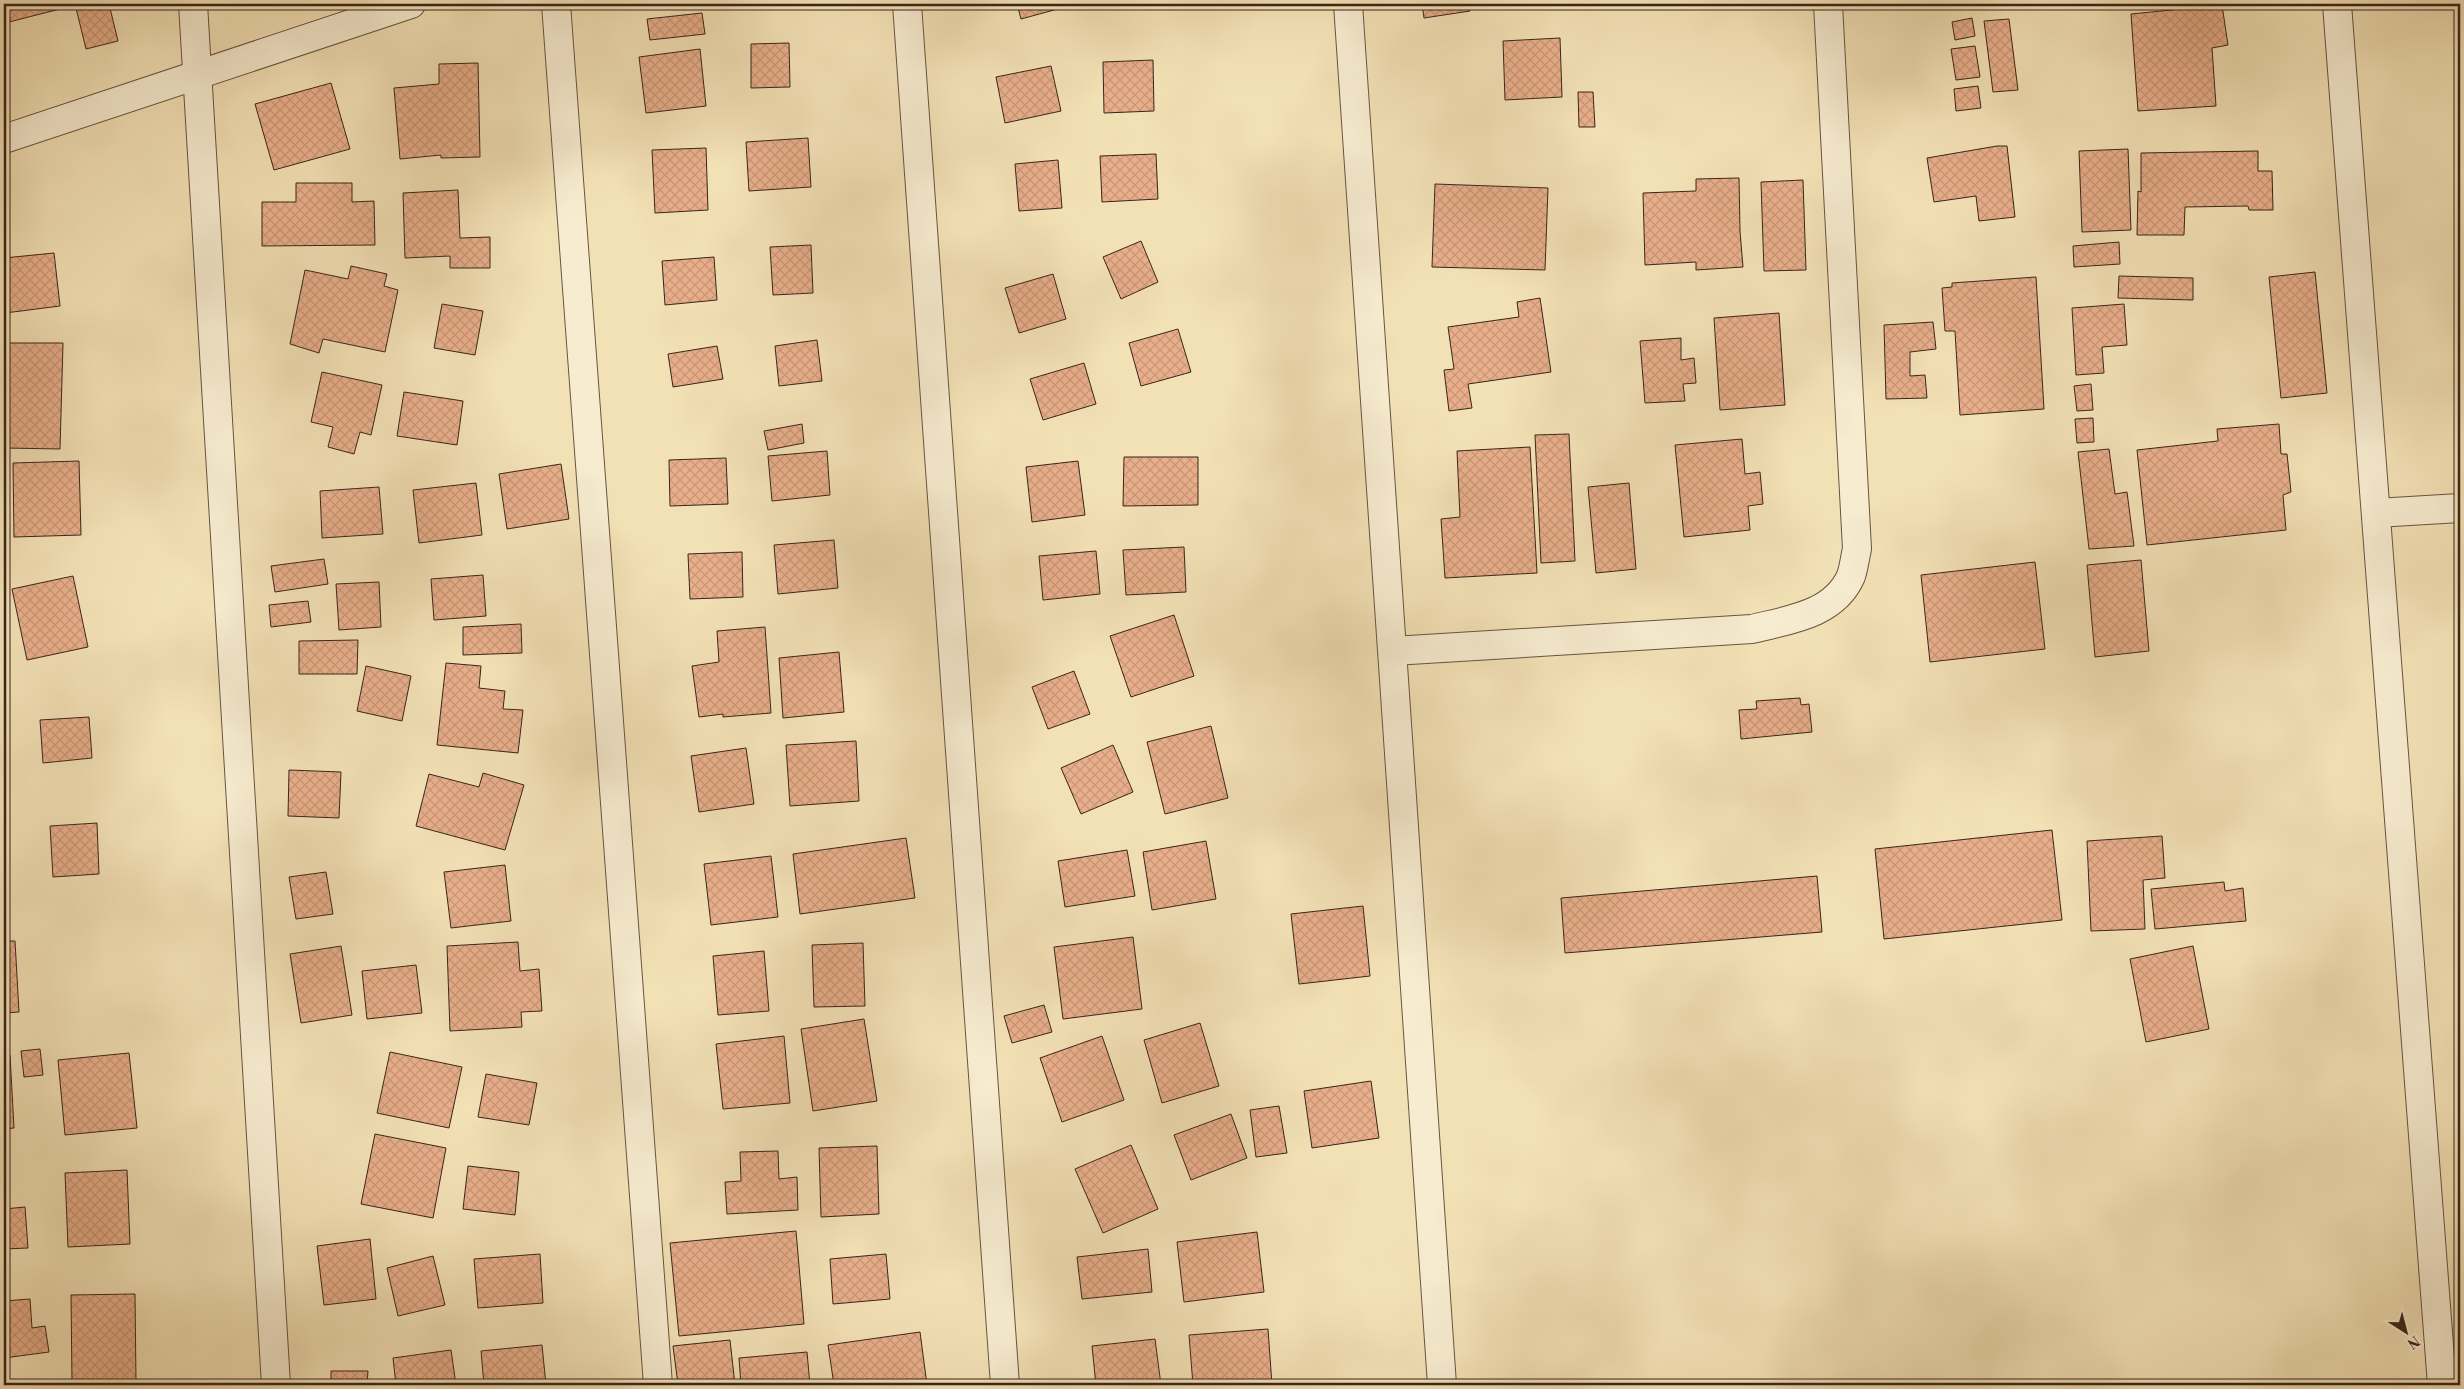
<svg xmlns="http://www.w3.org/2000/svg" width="2464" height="1389" font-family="'Libre Bodoni',serif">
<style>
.building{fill:url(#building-cross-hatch);stroke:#392519}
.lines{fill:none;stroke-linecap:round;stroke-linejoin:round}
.street-casing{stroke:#685440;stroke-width:30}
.street{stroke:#f7ecd0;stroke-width:28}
</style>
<defs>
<pattern id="building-cross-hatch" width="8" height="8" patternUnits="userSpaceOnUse" patternTransform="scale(1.25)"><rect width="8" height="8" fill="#e9af8b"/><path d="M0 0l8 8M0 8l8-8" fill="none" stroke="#c99677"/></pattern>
</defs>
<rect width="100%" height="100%" fill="#f3e1b6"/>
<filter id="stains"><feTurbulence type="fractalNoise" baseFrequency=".004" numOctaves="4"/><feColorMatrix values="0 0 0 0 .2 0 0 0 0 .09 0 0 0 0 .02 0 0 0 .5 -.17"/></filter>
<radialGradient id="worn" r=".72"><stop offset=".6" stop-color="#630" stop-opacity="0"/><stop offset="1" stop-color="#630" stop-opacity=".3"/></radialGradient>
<g class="building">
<polygon points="4,4 58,4 60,9 9,22"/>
<polygon points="93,4 109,4 118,41 86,49 76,8"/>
<polygon points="1017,4 1064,4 1065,7 1021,19"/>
<polygon points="1422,4 1469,4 1470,11 1424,18"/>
<polygon points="1535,4 1585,4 1535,7"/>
<polygon points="2222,5 2228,45 2212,48 2216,106 2138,111 2131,14"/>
<polygon points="702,13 705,34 650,40 647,19"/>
<polygon points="1972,18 1975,36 1955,40 1952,22"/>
<polygon points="2009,19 2018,90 1993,92 1984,21"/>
<polygon points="1560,38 1562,97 1505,100 1503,41"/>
<polygon points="789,43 790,87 751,88 751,44"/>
<polygon points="1975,46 1980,77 1956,80 1951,49"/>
<polygon points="700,49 706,106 646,113 639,57"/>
<polygon points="1153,60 1154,111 1104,113 1103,62"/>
<polygon points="478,63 480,157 441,158 441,155 400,159 394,88 439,84 439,64"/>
<polygon points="1051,66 1061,111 1005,123 996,77"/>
<polygon points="331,83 350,149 274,170 255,104"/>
<polygon points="1978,86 1981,108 1956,111 1954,89"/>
<polygon points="1578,92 1593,92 1595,127 1579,127"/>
<polygon points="808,138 811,187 749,191 746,142"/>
<polygon points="1997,146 2007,146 2015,217 1979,221 1976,196 1934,202 1927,158"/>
<polygon points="706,148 708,210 655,213 652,150"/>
<polygon points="2128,149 2131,230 2082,232 2079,151"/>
<polygon points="2258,151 2258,171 2272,171 2273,210 2249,210 2248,206 2185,207 2184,235 2137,235 2138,191 2141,192 2141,153"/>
<polygon points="1156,154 1158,199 1102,202 1100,156"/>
<polygon points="1058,160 1062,208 1019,211 1015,164"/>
<polygon points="1739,178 1740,231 1743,267 1696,270 1696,262 1645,265 1643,193 1696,191 1696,179"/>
<polygon points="1803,180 1806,270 1764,271 1761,182"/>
<polygon points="296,183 352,183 352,202 374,201 375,245 262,246 262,202 296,202"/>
<polygon points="1435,184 1548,188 1545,270 1432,267"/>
<polygon points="458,190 460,238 490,237 490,268 450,268 450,256 405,258 403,193"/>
<polygon points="1141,241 1158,282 1121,299 1103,257"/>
<polygon points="2119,242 2120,264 2074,267 2073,246"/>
<polygon points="811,245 813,293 773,295 770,247"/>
<polygon points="54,253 60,306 5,313 4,258"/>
<polygon points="714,257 717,300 665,305 662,261"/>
<polygon points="351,266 387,274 384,286 398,290 385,352 323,339 319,353 290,344 305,270 348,279"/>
<polygon points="2315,272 2327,393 2281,398 2269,277"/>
<polygon points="1053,274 1066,319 1019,333 1005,288"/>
<polygon points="2119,276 2193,278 2193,300 2118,298"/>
<polygon points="2036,277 2044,409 1960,415 1955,331 1945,331 1942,288 1952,287 1952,283"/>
<polygon points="1540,298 1551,372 1468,384 1472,408 1449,411 1444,370 1454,369 1448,327 1519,317 1517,302"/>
<polygon points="442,304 483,311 475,355 434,348"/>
<polygon points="2124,304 2127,345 2102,347 2104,373 2076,375 2072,308"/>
<polygon points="1779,313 1785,405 1720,410 1714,318"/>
<polygon points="1933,322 1936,349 1910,352 1910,376 1925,375 1927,398 1886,399 1884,325"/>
<polygon points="1178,329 1191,372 1141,386 1129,343"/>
<polygon points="1681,338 1681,360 1694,358 1696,383 1683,384 1685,401 1645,403 1640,341"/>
<polygon points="817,340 822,381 779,386 775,346"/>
<polygon points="8,343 63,343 60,449 5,448"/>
<polygon points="717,346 723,379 673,387 668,354"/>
<polygon points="1084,363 1096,404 1043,420 1030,379"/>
<polygon points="322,372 382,385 371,435 360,432 354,454 328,447 333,427 311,422"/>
<polygon points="2091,384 2093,410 2077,411 2074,386"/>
<polygon points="404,392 463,401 457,445 397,436"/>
<polygon points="2093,418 2094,442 2077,443 2075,419"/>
<polygon points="802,424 804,443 768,450 764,431"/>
<polygon points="2279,424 2281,454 2287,454 2291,492 2283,495 2286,530 2147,545 2137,450 2218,441 2217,429"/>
<polygon points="1569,434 1575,561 1541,563 1535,435"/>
<polygon points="1742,439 1745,474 1760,472 1763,504 1748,506 1750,530 1684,537 1675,445"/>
<polygon points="1530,447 1537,573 1445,578 1441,519 1460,517 1457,451"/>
<polygon points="2109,449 2115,494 2127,492 2134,546 2089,549 2078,452"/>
<polygon points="827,451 830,495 772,501 768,456"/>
<polygon points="1124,457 1198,457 1198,505 1123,506"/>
<polygon points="726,458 728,504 670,506 669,460"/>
<polygon points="79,461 81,535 14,537 13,463"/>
<polygon points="1078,461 1085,515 1032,522 1026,467"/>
<polygon points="561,464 569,519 507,529 499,474"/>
<polygon points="476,483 482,535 419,543 413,490"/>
<polygon points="1629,483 1636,569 1596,573 1588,487"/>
<polygon points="379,487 383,534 322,538 320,491"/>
<polygon points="834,540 838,588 778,594 774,545"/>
<polygon points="1184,547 1186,592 1126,595 1123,550"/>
<polygon points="1096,551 1100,594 1043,600 1039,556"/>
<polygon points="742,552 743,597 690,599 688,554"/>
<polygon points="324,559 328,584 275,592 271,566"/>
<polygon points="2141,560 2149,651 2095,657 2087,565"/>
<polygon points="2035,562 2045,649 1930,662 1921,575"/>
<polygon points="483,575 486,616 434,620 431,579"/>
<polygon points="73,576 88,647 27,660 12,589"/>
<polygon points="379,582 381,627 339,630 336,584"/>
<polygon points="308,601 311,622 271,627 269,605"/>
<polygon points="1174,615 1194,676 1131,697 1110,636"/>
<polygon points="521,624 522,653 463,655 463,627"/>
<polygon points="765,627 771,713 723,717 723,714 699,717 692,666 719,662 717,631"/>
<polygon points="358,640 357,674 299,674 299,641"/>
<polygon points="839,652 844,712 783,718 779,658"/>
<polygon points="446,663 481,666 479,688 505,691 503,709 523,710 518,753 437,745"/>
<polygon points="366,666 411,676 402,721 357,711"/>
<polygon points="1074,671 1090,714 1048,729 1032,687"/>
<polygon points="1800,698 1801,705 1809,704 1812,732 1741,739 1739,710 1757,709 1756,701"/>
<polygon points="89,717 92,758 43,763 40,720"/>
<polygon points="1211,726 1228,798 1165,814 1147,742"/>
<polygon points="856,741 859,801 790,806 786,745"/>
<polygon points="1113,745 1133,792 1081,814 1061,768"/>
<polygon points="746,748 754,804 699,812 691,756"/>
<polygon points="289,770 341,772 339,818 288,816"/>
<polygon points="483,773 524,785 505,850 416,826 429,774 479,787"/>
<polygon points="97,823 99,874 53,877 50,826"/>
<polygon points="2052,830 2062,920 1884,939 1875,849"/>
<polygon points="2162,836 2165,878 2143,880 2145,929 2091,931 2087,841"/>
<polygon points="906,838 915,898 800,914 793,854"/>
<polygon points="1206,841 1216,899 1152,910 1143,852"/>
<polygon points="1127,850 1135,896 1065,907 1058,861"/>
<polygon points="771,856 778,917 711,925 704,864"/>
<polygon points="505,865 511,921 451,928 444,872"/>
<polygon points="326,872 333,914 296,919 289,877"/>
<polygon points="1817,876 1822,932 1565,953 1561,898"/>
<polygon points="2224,882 2225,891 2243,888 2246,921 2155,929 2151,889"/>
<polygon points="1363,906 1370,976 1299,984 1291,914"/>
<polygon points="1133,937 1142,1009 1063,1019 1054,947"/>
<polygon points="4,941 15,941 19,1012 4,1013"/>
<polygon points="518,942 520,971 539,969 542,1011 521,1012 522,1027 450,1031 447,946"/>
<polygon points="863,943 865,1006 814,1007 812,945"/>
<polygon points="341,946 352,1015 301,1023 290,954"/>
<polygon points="2193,946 2209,1029 2146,1042 2130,959"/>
<polygon points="764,951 769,1011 718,1015 713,956"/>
<polygon points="416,965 422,1013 367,1019 362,971"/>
<polygon points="1044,1005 1052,1032 1012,1043 1004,1016"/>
<polygon points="864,1019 877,1101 813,1111 801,1029"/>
<polygon points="1200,1023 1219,1086 1162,1103 1144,1040"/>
<polygon points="784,1036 790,1103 723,1109 716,1044"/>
<polygon points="1102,1036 1124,1100 1062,1122 1040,1058"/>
<polygon points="40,1049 43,1075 24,1077 21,1051"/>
<polygon points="390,1052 462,1067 449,1128 377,1113"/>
<polygon points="129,1053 137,1128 65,1135 58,1060"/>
<polygon points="10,1055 14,1128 4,1129 4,1056"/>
<polygon points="486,1074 537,1083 529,1125 478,1117"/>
<polygon points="1371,1081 1379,1138 1312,1148 1304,1091"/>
<polygon points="1279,1106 1287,1153 1256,1157 1250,1110"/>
<polygon points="1231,1114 1247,1158 1191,1180 1174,1135"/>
<polygon points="375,1134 446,1148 433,1218 361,1204"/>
<polygon points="1131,1145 1158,1209 1103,1233 1075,1169"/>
<polygon points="877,1146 879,1214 821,1217 819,1148"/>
<polygon points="778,1151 779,1179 797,1177 798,1210 727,1214 725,1182 741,1181 740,1152"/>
<polygon points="468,1166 519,1172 515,1215 463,1209"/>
<polygon points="127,1170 130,1244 68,1247 65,1173"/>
<polygon points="25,1207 28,1248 4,1249 4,1209"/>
<polygon points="796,1231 804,1324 679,1336 670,1243"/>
<polygon points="1257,1232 1264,1292 1184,1302 1177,1242"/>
<polygon points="370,1239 376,1299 324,1305 317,1246"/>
<polygon points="1148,1249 1152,1292 1082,1299 1077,1257"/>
<polygon points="540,1254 543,1303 478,1308 474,1259"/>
<polygon points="886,1254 890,1299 833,1304 830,1259"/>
<polygon points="433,1256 445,1305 398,1316 387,1268"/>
<polygon points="135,1294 136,1382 72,1383 71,1295"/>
<polygon points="30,1299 32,1328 45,1326 49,1352 4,1358 4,1301"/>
<polygon points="1268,1329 1272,1385 1193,1385 1189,1335"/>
<polygon points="920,1332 927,1385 834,1385 828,1345"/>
<polygon points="1155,1339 1161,1385 1096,1385 1092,1346"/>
<polygon points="730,1340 735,1385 678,1385 673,1346"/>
<polygon points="542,1345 546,1385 484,1385 481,1351"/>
<polygon points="451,1350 456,1385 396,1385 393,1358"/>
<polygon points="807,1352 810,1385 741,1385 739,1358"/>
<polygon points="331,1371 368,1371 367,1385 331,1385"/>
</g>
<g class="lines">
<g class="street-casing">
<g id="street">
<polyline points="193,4 276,1385"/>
<polyline points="556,4 658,1385"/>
<polyline points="907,4 1005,1385"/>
<polyline points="1348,4 1442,1385"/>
<polyline points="2337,4 2442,1385"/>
<polyline points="4,139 411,4"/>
<polyline points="2376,513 2460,508"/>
<path d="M1393,651L1752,629C1788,620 1834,615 1851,576C1854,567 1855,557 1857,549L1828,4"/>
</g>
</g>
<use href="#street" class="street"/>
</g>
<rect width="2464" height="1389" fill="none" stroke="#f3e1b6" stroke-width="20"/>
<rect x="5" y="5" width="2454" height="1379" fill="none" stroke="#392519" stroke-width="2.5"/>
<rect x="10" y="10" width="2444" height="1369" fill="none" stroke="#392519"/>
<g transform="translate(2406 1332) rotate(144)" stroke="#f7ecd0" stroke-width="4" paint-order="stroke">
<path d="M0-4L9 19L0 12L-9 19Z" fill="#392519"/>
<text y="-8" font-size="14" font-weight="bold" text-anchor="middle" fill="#392519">N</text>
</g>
<rect width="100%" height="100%" filter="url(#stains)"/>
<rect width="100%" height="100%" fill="url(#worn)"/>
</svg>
